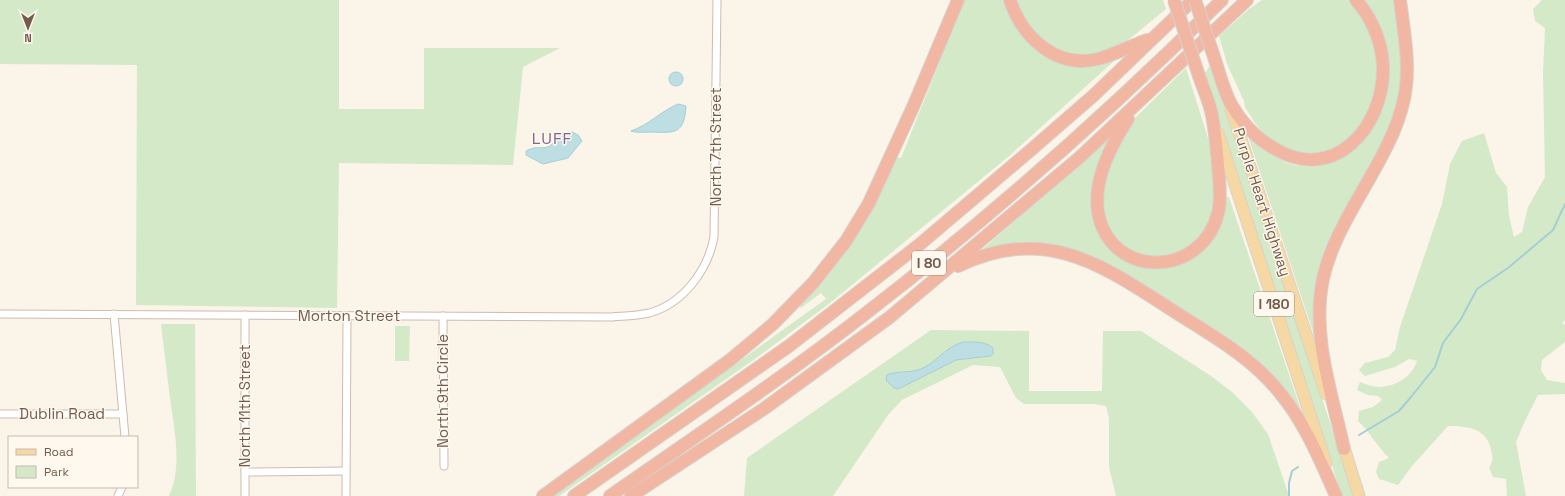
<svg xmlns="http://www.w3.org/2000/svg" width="1565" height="496" font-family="'Space Grotesk',sans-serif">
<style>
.green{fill:#d4e9c7}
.water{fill:#bddfe4;stroke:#a4ced6}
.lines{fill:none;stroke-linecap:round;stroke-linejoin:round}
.stream{stroke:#a4ced6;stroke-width:2}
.street-casing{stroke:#cdbcaf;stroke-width:9}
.primary-casing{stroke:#d8d1cd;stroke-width:13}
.highway-casing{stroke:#d8d1cd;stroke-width:14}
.street{stroke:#fff;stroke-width:7}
.primary{stroke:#f6d8a4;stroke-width:11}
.highway{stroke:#f2b7a3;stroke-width:12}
.highway-bridge-casing{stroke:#d8d1cd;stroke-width:14;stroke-linecap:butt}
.highway-bridge{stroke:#f2b7a3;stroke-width:12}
.labels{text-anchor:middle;stroke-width:3;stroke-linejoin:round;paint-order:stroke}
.shield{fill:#fef8ee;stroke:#9d8a7d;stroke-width:1}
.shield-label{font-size:14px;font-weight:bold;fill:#745b4d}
.street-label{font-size:15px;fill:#745b4d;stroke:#fef8ee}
.neighbourhood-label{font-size:16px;letter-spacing:1px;fill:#826590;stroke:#fef8ee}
</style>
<rect width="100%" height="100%" fill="#fbf4e8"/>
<g class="green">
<polygon points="0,0 339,0 339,109 424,109 424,48 560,48 523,67 513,165 339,163 337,308 136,305 137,65 0,64"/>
<path d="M962,0H1004C1027,55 1056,75 1115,60L1008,157L830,303L759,356L559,496H551L826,299L821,293L801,308L799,305L896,157L901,158L940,61Z"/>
<polygon points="1016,0 1163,0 1166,9 1122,45 1109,51 1077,58 1043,44 1023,17"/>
<polygon points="1262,0 1349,0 1370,29 1377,53 1377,89 1371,111 1347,143 1317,157 1284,149 1267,137 1255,123 1245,107 1244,101 1227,64 1219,36 1249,9"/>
<path d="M1361,0H1398L1405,54L1397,119L1333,243L1316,341L1244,124C1255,137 1266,152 1281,160C1314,177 1355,159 1372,127C1377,118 1385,95 1387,84C1388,77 1365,12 1361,0Z"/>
<path d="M1542,0H1565V320L1562,323L1565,325V342L1542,360L1541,370L1547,380L1565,383V394L1538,395L1524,423L1516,442L1526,496H1507L1506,479L1493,477L1489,468C1493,461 1493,458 1491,450C1487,428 1467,426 1448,426L1412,466L1398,485L1379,479L1376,472L1379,462L1389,458C1377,446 1370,432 1358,421L1359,411L1373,407L1382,400L1378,396L1368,395L1357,390L1360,382C1366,384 1372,387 1378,387C1395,387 1412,377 1417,361L1409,359L1395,367L1365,376L1359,370L1365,363L1388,357L1395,350L1400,327L1442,204L1450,164L1462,141L1484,133L1496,173L1507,187L1509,216L1514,237L1522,232L1528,207L1545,177L1543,74L1545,28L1535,21L1533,9Z"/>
<polygon points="1211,63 1229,115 1354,496 1342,496 1203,71 1206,72"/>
<polygon points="1186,68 1212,151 1210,156 1214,164 1214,213 1202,238 1176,257 1148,259 1124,247 1106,224 1103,209 1104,180 1111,159 1134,119"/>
<polygon points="1110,137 1112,138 1101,159 1104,239 1156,268 1173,266 1187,261 1200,252 1220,224 1227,197 1229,197 1304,419 1266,374 1076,254 977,254"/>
<path d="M161,324H195L196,496H169C183,466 174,430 170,398C167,374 164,349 161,324Z"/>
<polygon points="395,326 410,326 409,361 395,361"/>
<polygon points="931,330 1029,331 1029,391 1102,391 1103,331 1141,331 1211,376 1232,392 1252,412 1268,434 1289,496 1116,496 1109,467 1109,418 1106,406 1094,404 1024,404 1016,398 1000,367 973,365 902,400 888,415 833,496 744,496 747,458"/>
</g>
<g class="water">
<circle cx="676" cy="79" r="7"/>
<path d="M678,104L686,106C684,134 676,133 650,132C644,132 637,133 631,131C649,125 661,111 678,104Z"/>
<path d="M572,132L578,135L582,141L568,158L543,164L526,155V151C542,142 547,157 560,133Z"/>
<path d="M963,342C972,342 985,341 993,348V354L990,356L956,360L898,389L894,388L886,380L887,375L889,374C900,371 911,373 921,369C938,362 943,348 963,342Z"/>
</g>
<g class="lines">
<g class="stream">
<polyline points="1359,435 1399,411 1411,397 1435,367 1443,343 1461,319 1477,289 1508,268 1553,230 1565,204"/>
<polyline points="1289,496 1289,483 1292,471 1298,467"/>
</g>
<g class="street-casing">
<g id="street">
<path d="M0,314L612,317C624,316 636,316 649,313C683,304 708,270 714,237L717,0"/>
<polyline points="114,314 125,437"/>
<polyline points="245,315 245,496"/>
<polyline points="443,316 444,466"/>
<polyline points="0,414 123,414"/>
<polyline points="245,472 346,471"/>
<polyline points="118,496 122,487"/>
<polyline points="346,496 347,316"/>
</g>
</g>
<g class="primary-casing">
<g id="primary">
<polyline points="1231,109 1326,394"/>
<polyline points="1218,133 1326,463"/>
<polyline points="1342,441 1359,496"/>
</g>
</g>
<g class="highway-casing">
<g id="highway">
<path d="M1010,0C1022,37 1056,69 1098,59C1114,55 1130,46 1147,40"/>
<path d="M1215,60C1220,75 1224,92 1232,106C1242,123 1255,137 1272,147C1332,186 1385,128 1383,66C1382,42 1372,18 1356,0"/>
<path d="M1128,119C1111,145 1093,180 1098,212C1110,280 1202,278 1218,213C1221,202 1220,189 1219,177C1217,155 1216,132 1211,111C1208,99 1203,88 1199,76"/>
<path d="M958,266C1050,222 1107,269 1183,317C1218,339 1254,360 1280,393C1305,423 1320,460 1336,496"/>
<path d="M1344,449C1332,394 1311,335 1323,279C1336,217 1391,161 1404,99C1411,66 1404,33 1400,0"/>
<polyline points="543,496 730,360 773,324 813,283 846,241 869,203 913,107 958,0"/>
<polyline points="574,496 789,346 919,245 1032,149 1093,96 1193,0"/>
<path d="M610,496C696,436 783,378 865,314C991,217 1109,112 1222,0"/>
<polyline points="631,496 765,408 890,317 1080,157 1247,0"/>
</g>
</g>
<use href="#street" class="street"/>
<use href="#primary" class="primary"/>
<use href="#highway" class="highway"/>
<g class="highway-bridge-casing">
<g id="highway-bridge">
<polyline points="1174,0 1199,76"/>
<polyline points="1195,0 1215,60"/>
</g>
</g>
<use href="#highway-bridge" class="highway-bridge"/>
</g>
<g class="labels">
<g class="shield">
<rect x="912" y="251" width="34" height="24" rx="3"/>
<rect x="1254" y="292" width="40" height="24" rx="3"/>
</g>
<g class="shield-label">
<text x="929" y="268">I 80</text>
<text x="1274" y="309">I 180</text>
</g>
<g class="street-label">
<text transform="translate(716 147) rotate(-90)" y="5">North 7th Street</text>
<text transform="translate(1262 202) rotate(72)" y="5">Purple Heart Highway</text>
<text x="349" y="321">Morton Street</text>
<text transform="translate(443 391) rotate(-90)" y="5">North 9th Circle</text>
<text transform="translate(245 406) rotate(-90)" y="5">North 11th Street</text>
<text x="62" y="419">Dublin Road</text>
</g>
<g class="neighbourhood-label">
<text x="552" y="144">LUFF</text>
</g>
</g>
<rect x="8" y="436" width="130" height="52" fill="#fef8ee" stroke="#c7b9ae"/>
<rect x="16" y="449" width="20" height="6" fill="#f6d8a4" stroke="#c7b9ae"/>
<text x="44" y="456" font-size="12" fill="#745b4d">Road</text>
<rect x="16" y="466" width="20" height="12" fill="#d4e9c7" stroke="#c7b9ae"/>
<text x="44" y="476" font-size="12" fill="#745b4d">Park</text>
<g transform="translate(28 28) rotate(180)" stroke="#fef8ee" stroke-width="3" paint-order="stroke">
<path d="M0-3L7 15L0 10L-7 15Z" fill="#745b4d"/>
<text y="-6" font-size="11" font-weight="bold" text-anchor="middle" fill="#745b4d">N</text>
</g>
</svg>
